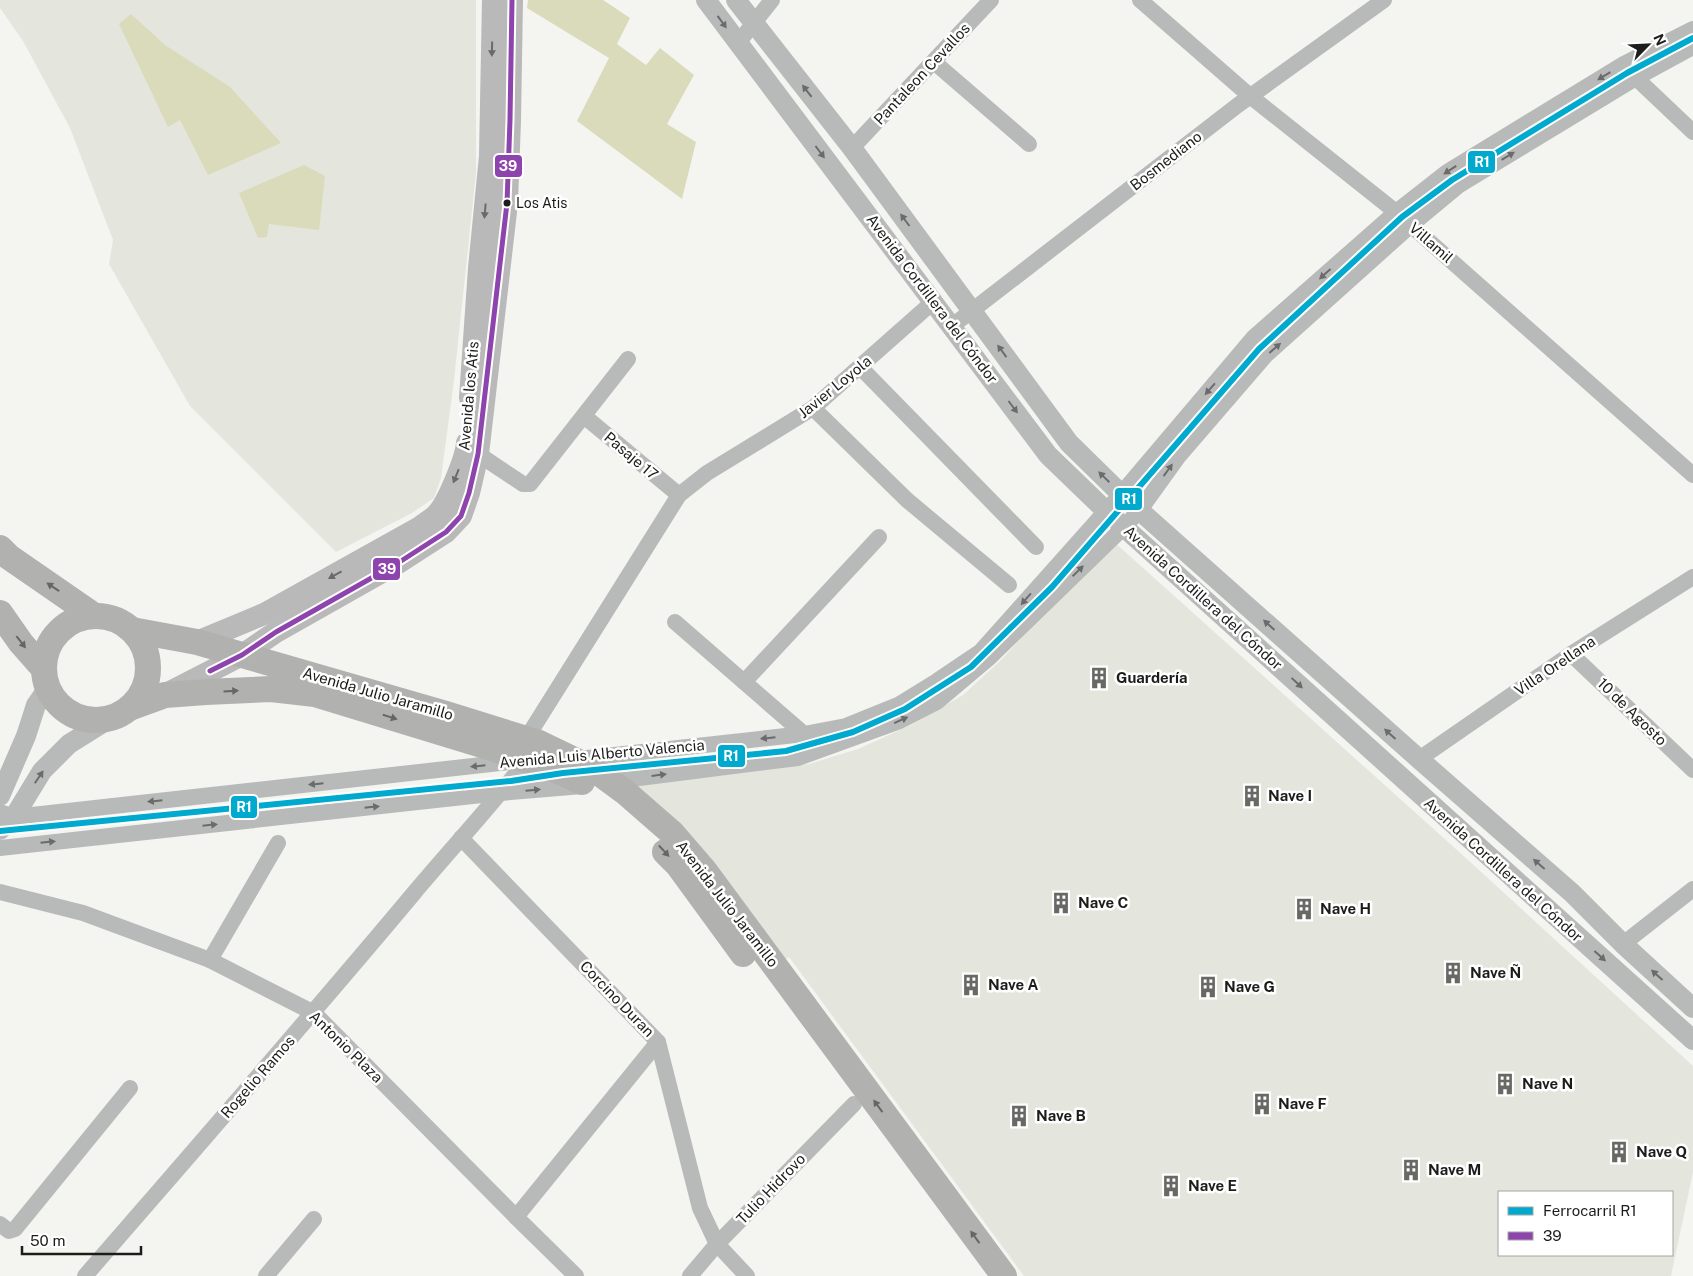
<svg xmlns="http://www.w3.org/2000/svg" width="1693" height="1276" font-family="'Public Sans',sans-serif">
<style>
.built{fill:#e4e5dd;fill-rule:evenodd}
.green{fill:#dadbbb}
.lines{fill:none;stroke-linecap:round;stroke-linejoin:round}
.minor{stroke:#b8bab9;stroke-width:16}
.tertiary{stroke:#b8bab9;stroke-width:20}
.secondary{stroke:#b8b9b8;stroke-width:22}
.primary{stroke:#b1b2b0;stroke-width:26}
.bus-1-casing{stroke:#fff;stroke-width:9}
.bus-1{stroke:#8e44ad;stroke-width:5}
.rail-1-casing{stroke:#fff;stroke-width:10}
.rail-1{stroke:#00a9ce;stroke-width:6}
.oneway{fill:#6a6b6a}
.oneway2{fill:#6a6a69}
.oneway3{fill:#666765}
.bus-dot{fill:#1c1c1a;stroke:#fff;stroke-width:2}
.labels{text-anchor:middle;stroke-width:5;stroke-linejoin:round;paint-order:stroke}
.bus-label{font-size:14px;fill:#1c1c1a;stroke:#fff;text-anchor:start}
.street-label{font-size:15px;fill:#1c1c1a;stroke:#fff}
.poi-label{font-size:15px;font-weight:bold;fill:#1c1c1a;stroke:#fff;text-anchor:start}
.line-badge{stroke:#fff;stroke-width:2}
.badge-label{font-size:14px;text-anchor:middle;font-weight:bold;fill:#fff}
</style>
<rect width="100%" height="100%" fill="#f4f5f1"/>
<g class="built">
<polygon points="0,0 476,0 476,173 454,380 441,478 434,498 412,513 336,552 190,406 109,264 113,240 70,128 23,41 0,8"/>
<path d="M1112,540L1467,859L1693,1066V1172L1671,1276H1024L789,957L775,967L625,792L639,785L809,764L858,749L911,725L963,695L1001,660ZM1499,1192H1672V1255H1499Z"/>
</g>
<g class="green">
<polygon points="528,0 603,0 630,18 617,44 646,65 660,48 694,75 667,124 696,142 682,199 577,121 609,58 527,8"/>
<polygon points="131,14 165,45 230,87 281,143 208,175 180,120 168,127 119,24"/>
<polygon points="304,165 325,176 319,230 269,224 267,237 258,238 239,193"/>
</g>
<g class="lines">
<g class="minor">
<polyline points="1140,0 1250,96 1396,212 1693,475"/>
<polyline points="738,43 772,0"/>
<polyline points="934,62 1029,144"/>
<polyline points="1628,73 1636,78 1693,132"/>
<polyline points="852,148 991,0"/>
<polyline points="952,326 1238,105 1384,0"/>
<polyline points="860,367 1036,547"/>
<polyline points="813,408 907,500 1009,585"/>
<polyline points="584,416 679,495"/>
<polyline points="478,454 523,484 530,484 628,359"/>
<polyline points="675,622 804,734"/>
<polyline points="1571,654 1693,770"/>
<polyline points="744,682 879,537"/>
<polyline points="526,739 679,495 707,473 813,408 934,301"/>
<polyline points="578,759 804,734 846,726 898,705 937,681 980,652 1121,494 1254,337 1396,212 1447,172 1622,65 1693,29"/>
<polyline points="1419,759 1571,654 1693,577"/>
<polyline points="608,782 798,758 900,721 937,702 988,659 1124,527 1140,510 1178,457 1266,355 1411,225 1458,186 1636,78 1693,47"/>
<polyline points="0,812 14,817 518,761"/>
<polyline points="461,838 658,1042 700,1208 717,1244 747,1276"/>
<polyline points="0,848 500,793 583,786"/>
<polyline points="0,892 83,913 210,960 314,1013 516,1217 576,1276"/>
<polyline points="1623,944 1693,889"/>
<polyline points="210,960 278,843"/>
<polyline points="516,1217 658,1042"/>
<polyline points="0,1224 9,1231 15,1229 130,1088"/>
<path d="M85,1276C195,1149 306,1022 414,893C451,849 491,806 526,761"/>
<polyline points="266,1276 314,1219"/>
<polyline points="690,1276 717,1244 854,1104"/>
</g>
<g class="tertiary">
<polyline points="706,0 1048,455 1105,510 1693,1040"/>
<polyline points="736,0 852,148 1069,443 1121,494 1419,759 1572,893 1623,944 1693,1008"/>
<polyline points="0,796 26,736 36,705 48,688"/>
<polyline points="0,830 14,817 42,771 69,744 109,719"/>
</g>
<g class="secondary">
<polyline points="470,398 479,268 490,156 493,0"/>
<path d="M197,642L264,614L420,527C425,523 431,520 436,515C447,505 466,458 467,443"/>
<polyline points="168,693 242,655 276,632 398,563 446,532 461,516 469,493 478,454 507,203 510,120 512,0"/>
</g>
<g class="primary">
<polyline points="0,548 9,557 93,615"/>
<polyline points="0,613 21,643 44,669"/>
<circle cx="96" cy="668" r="52"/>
<polyline points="132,630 197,642 446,714 539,743 595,770 625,792 672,833 704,870 1004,1276"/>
<polyline points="132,707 165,695 206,692 271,689 315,694 492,748 563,773 582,782"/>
<polyline points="665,852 678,865 743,954"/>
</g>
<g class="bus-1-casing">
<polyline id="bus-1" points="210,671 242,655 276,632 398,563 446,532 461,516 469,493 478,454 507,203 510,120 512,0"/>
</g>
<use href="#bus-1" class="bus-1"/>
<g class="rail-1-casing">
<polyline id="rail-1" points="0,831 511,781 563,773 786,751 853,732 905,709 971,667 1052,587 1259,349 1402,217 1452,180 1627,73 1693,38"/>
</g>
<use href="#rail-1" class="rail-1"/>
</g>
<defs><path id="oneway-solid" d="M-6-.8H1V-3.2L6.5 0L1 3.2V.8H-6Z" transform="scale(1.25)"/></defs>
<g class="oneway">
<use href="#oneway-solid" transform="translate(722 22) rotate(54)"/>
<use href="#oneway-solid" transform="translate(1604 76) rotate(149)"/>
<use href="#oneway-solid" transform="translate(807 91) rotate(-128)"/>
<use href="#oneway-solid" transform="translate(820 152) rotate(53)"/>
<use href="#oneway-solid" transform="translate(1508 156) rotate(-31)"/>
<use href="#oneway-solid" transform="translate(1450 170) rotate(147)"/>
<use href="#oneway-solid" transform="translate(905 220) rotate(-127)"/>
<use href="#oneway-solid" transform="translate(1325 274) rotate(138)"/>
<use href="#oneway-solid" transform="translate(1275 348) rotate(-41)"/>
<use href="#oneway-solid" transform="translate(1002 351) rotate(-126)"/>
<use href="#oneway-solid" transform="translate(1210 389) rotate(131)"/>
<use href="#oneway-solid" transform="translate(1013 407) rotate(53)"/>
<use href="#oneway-solid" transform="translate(1168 470) rotate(-54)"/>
<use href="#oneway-solid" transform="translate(1104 477) rotate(-136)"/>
<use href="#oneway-solid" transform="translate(1078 571) rotate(-44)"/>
<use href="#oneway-solid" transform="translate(1026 599) rotate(131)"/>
<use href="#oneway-solid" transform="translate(1269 625) rotate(-138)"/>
<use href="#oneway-solid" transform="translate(1297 683) rotate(43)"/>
<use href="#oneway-solid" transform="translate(901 720) rotate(-24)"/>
<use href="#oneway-solid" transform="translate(1390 734) rotate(-138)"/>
<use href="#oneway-solid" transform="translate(768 738) rotate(174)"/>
<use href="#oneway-solid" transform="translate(478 766) rotate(174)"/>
<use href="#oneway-solid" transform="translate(659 775) rotate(-7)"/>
<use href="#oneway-solid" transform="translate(39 777) rotate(-56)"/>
<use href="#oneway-solid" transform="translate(316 784) rotate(174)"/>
<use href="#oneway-solid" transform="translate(533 790) rotate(-5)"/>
<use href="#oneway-solid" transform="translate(155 801) rotate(174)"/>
<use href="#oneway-solid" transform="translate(372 807) rotate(-6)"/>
<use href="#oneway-solid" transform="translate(210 825) rotate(-6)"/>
<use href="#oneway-solid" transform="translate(48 842) rotate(-6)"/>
<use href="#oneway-solid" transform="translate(1539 864) rotate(-139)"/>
<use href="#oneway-solid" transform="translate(1600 956) rotate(42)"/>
<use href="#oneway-solid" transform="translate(1657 975) rotate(-138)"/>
</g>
<g class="oneway2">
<use href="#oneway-solid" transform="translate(492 49) rotate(91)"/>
<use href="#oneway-solid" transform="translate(485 211) rotate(95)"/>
<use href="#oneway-solid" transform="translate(456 476) rotate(112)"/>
<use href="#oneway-solid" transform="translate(335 575) rotate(151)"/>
</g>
<g class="oneway3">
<use href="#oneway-solid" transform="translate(53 587) rotate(-146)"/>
<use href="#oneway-solid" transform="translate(21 642) rotate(52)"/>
<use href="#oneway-solid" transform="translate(231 691) rotate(-3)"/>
<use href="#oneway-solid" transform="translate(390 717) rotate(17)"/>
<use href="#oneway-solid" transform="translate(664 851) rotate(47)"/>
<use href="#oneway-solid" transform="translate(878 1106) rotate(-126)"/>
<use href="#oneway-solid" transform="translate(975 1237) rotate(-126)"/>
</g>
<defs>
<g id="building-bare" transform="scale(1.725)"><path d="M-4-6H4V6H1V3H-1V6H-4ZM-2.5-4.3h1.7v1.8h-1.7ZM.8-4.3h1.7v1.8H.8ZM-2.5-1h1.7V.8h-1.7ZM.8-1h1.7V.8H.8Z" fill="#686865" stroke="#fff" stroke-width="2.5" paint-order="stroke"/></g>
</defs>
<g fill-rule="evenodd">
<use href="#building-bare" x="1099" y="678"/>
<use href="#building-bare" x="1252" y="796"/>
<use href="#building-bare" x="1061" y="903"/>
<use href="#building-bare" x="1304" y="909"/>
<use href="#building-bare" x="1453" y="973"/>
<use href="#building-bare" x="971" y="985"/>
<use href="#building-bare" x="1208" y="987"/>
<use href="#building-bare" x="1505" y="1084"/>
<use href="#building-bare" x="1262" y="1104"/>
<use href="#building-bare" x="1019" y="1116"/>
<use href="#building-bare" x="1619" y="1152"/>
<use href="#building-bare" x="1411" y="1170"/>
<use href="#building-bare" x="1171" y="1186"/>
</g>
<circle class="bus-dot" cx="507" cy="203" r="4.5"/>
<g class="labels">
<g class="bus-label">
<text x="516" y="208">Los Atis</text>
</g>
<g class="street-label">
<text transform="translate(922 74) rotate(-47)" y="5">Pantaleon Cevallos</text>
<text transform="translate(1166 161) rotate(-38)" y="5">Bosmediano</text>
<text transform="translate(1431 243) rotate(41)" y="5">Villamil</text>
<text transform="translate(932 299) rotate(53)" y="5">Avenida Cordillera del Cóndor</text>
<text transform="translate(835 387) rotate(-39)" y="5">Javier Loyola</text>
<text transform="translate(469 396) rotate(-85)" y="5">Avenida los Atis</text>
<text transform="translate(631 456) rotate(40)" y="5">Pasaje 17</text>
<text transform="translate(1203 598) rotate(42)" y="5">Avenida Cordillera del Cóndor</text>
<text transform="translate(1555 666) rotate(-34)" y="5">Villa Orellana</text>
<text transform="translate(378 694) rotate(16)" y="5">Avenida Julio Jaramillo</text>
<text transform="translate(1632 712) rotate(44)" y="5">10 de Agosto</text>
<text transform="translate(602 754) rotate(-5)" y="5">Avenida Luis Alberto Valencia</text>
<text transform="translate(1503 870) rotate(42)" y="5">Avenida Cordillera del Cóndor</text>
<text transform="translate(727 904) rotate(52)" y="5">Avenida Julio Jaramillo</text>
<text transform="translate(617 999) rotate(46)" y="5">Corcino Duran</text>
<text transform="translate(346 1047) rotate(44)" y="5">Antonio Plaza</text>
<text transform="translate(258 1077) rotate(-49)" y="5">Rogelio Ramos</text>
<text transform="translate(771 1189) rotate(-46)" y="5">Tulio Hidrovo</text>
</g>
<g class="poi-label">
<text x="1116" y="683">Guardería</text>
<text x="1268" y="801">Nave I</text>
<text x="1078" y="908">Nave C</text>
<text x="1320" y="914">Nave H</text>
<text x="1470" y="978">Nave Ñ</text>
<text x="988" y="990">Nave A</text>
<text x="1224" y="992">Nave G</text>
<text x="1522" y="1089">Nave N</text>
<text x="1278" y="1109">Nave F</text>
<text x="1036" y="1121">Nave B</text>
<text x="1636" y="1157">Nave Q</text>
<text x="1428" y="1175">Nave M</text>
<text x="1188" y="1191">Nave E</text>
</g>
</g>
<g class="line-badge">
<rect x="1467" y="150" width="29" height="24" rx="5" fill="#00a9ce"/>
<rect x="494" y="154" width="29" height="24" rx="5" fill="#8e44ad"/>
<rect x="1114" y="487" width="29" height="24" rx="5" fill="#00a9ce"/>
<rect x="372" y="557" width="29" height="24" rx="5" fill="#8e44ad"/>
<rect x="717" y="744" width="29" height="24" rx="5" fill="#00a9ce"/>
<rect x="230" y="795" width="28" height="24" rx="5" fill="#00a9ce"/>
</g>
<g class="badge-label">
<text x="1482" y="167">R1</text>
<text x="508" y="171">39</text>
<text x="1129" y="504">R1</text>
<text x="387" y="574">39</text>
<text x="731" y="761">R1</text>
<text x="244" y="812">R1</text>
</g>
<rect x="1498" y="1191" width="175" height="65" fill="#ffffff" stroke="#a4a4a3"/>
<rect x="1508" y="1207" width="25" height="8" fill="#00a9ce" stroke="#a4a4a3"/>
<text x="1543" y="1216" font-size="15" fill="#1c1c1a">Ferrocarril R1</text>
<rect x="1508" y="1232" width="25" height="8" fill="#8e44ad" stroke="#a4a4a3"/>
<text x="1543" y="1241" font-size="15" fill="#1c1c1a">39</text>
<g transform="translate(1648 45) rotate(66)" stroke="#ffffff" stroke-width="4" paint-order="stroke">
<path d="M0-4L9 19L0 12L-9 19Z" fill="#1c1c1a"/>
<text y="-8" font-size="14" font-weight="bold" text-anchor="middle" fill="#1c1c1a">N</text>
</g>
<path d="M22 1246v8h119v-8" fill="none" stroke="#1c1c1a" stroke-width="2.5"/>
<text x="30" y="1246" font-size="15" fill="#1c1c1a" stroke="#ffffff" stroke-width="4" paint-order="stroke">50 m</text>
</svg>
